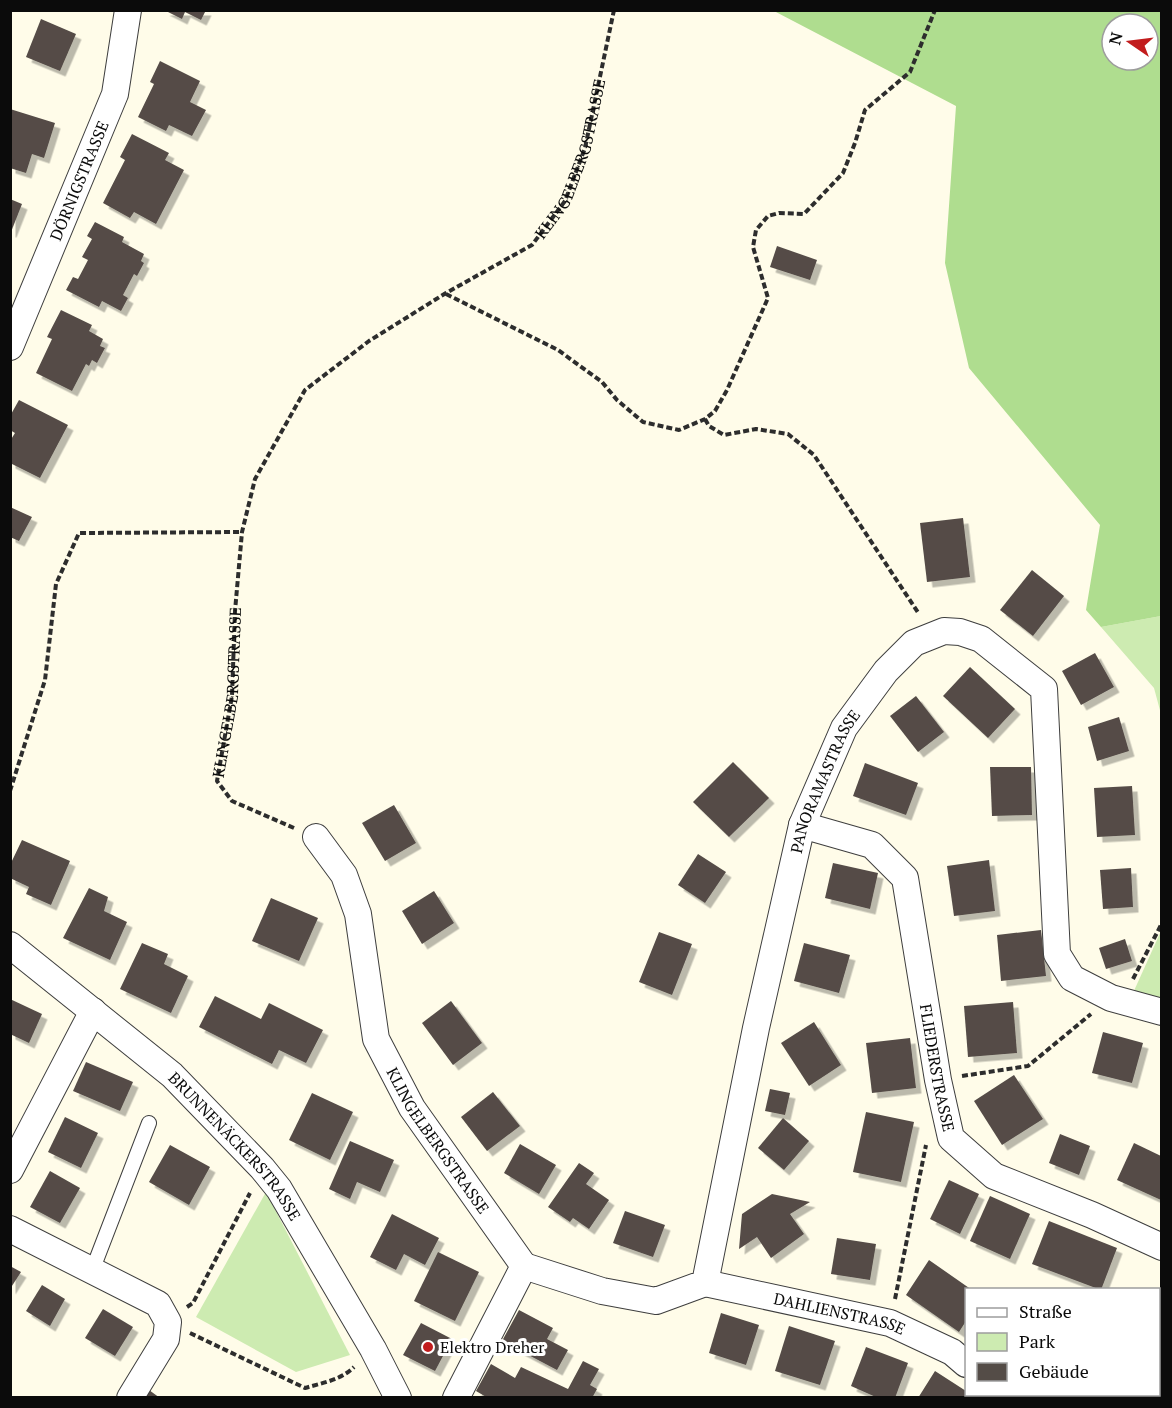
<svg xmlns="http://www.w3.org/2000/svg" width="1172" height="1408" font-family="'PT Serif',serif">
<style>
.green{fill:#cdebb1}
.forest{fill:#afdd8f;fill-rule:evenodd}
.building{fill:#544c47;filter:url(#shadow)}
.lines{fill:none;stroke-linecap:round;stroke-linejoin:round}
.service-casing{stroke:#3e3e3e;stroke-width:16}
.minor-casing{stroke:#3e3e3e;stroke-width:28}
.path{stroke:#2d2d2d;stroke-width:4;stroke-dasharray:6 3;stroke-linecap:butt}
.service{stroke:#fff;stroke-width:14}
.minor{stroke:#fff;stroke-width:26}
.poi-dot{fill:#c21c1d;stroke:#fff;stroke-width:2}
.labels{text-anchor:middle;stroke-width:6;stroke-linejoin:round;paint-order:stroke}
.street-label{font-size:16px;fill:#0b0b0b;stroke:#fff}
.poi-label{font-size:16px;fill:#0b0b0b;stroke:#fff;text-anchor:start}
</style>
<defs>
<filter id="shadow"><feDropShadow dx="5.5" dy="5.5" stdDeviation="0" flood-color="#0004"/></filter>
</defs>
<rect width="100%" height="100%" fill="#fffce9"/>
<g class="green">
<polygon points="1161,616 1161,714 1154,688 1101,627"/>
<polygon points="1161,931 1161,1001 1133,993"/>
<polygon points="266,1192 350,1355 296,1372 196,1317"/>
</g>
<path class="forest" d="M774,11H1161V616L1101,627L1086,610L1100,525L969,368L945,263L956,106ZM1112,24H1148V60H1112Z"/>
<g class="building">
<polygon points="164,10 206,10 201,20 185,12 182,19"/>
<polygon points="41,19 76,34 60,71 26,57"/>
<polygon points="160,61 200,81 190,102 206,110 192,136 169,125 166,131 138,117 154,84 150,82"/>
<polygon points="10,109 55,123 44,158 32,154 26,173 10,168"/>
<polygon points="132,134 169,153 165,160 184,170 156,224 134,212 130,218 103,203 125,160 120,157"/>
<polygon points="10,199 22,204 11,232 10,232"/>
<polygon points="95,222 124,237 122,242 144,254 141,261 144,263 137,276 134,274 123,295 128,298 121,311 102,301 99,307 66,290 73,277 78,279 88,260 82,257 92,239 87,236"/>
<polygon points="777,246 817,260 810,280 770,267"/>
<polygon points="61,310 92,325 89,331 103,339 100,346 105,348 97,363 92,360 89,366 86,364 72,391 36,373 52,339 47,337"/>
<polygon points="19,400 68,425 40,478 10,463 10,441 15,433 10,430 10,416"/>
<polygon points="10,507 32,517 19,541 10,537"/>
<polygon points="963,518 970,577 927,582 920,523"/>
<polygon points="1032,570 1064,596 1033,636 1000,610"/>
<polygon points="1095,653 1114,687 1081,705 1062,671"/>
<polygon points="970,667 1015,709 988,738 943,696"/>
<polygon points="916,696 944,732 918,752 890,716"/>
<polygon points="1119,717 1129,751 1097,761 1088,727"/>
<polygon points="733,762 769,798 729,837 693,802"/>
<polygon points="865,763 918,783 906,815 853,796"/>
<polygon points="990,767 1031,767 1032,815 992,816"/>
<polygon points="1132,786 1135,835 1097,837 1094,788"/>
<polygon points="394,805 416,843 385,861 362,823"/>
<polygon points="22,840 70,861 51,905 26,894 29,887 10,878 10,865"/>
<polygon points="698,854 726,872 705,903 678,885"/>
<polygon points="989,860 995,911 954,916 947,866"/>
<polygon points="833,863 878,873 870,909 825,898"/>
<polygon points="1131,868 1133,907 1103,909 1100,870"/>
<polygon points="89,888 108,897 104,911 127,922 110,960 63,938"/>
<polygon points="434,891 454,923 422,944 402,911"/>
<polygon points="271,898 318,918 299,961 252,941"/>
<polygon points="1041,930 1046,976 1001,981 997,935"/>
<polygon points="659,932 692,944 672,995 639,982"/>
<polygon points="1125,939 1132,961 1106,969 1099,948"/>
<polygon points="142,943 168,954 164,964 188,976 171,1013 120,989"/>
<polygon points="804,943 850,955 839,993 794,981"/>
<polygon points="215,996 261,1019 269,1003 323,1030 306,1063 279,1050 272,1064 199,1027"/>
<polygon points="10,999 42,1014 29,1043 10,1034"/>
<polygon points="451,1001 482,1043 453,1065 422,1023"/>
<polygon points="1013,1002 1017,1053 968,1057 964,1006"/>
<polygon points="814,1022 841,1065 809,1086 781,1043"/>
<polygon points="1103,1032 1143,1043 1132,1083 1092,1073"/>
<polygon points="910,1038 916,1088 872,1093 866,1043"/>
<polygon points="86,1062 133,1082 120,1111 73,1091"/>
<polygon points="1014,1075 1043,1119 1002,1145 974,1101"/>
<polygon points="770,1089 790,1093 785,1115 765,1111"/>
<polygon points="493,1092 520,1126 487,1151 461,1117"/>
<polygon points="312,1093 353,1112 330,1160 289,1140"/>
<polygon points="866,1112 914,1122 901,1182 853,1172"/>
<polygon points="65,1117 98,1133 81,1168 48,1152"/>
<polygon points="783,1118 809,1141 784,1170 758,1148"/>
<polygon points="1060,1134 1090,1146 1079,1175 1049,1163"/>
<polygon points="350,1141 394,1160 380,1192 357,1182 350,1199 329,1189"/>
<polygon points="1134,1143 1161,1156 1161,1200 1117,1180"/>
<polygon points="520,1144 556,1165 539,1194 504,1173"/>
<polygon points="170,1145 210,1167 189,1205 149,1182"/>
<polygon points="579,1163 594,1173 586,1184 609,1200 589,1229 573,1218 570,1222 548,1207"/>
<polygon points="50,1171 80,1188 60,1223 30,1207"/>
<polygon points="949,1180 979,1194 960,1234 930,1219"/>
<polygon points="772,1194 810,1202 790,1214 804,1234 771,1258 757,1237 739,1249 742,1214"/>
<polygon points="990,1196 1030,1214 1010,1259 970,1241"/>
<polygon points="625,1211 665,1225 653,1257 613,1243"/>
<polygon points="392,1214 439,1238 425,1265 404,1254 396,1270 370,1257"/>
<polygon points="1049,1221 1117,1248 1101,1290 1032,1264"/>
<polygon points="837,1238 876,1244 870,1280 831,1274"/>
<polygon points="438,1252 479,1272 455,1321 414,1301"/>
<polygon points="929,1260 972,1290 966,1290 966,1321 959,1332 906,1295"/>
<polygon points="10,1266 21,1272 10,1289"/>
<polygon points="42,1285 65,1299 50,1326 26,1311"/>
<polygon points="103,1309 133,1327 115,1356 85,1338"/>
<polygon points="519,1310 553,1328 547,1339 568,1350 557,1370 502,1341"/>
<polygon points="721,1313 759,1325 746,1365 709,1353"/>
<polygon points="421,1323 452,1339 435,1371 403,1355"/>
<polygon points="789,1326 835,1341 820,1385 775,1371"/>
<polygon points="866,1347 908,1363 895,1398 878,1398 851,1386"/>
<polygon points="583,1361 599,1369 590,1385 597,1389 592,1398 488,1398 476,1391 491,1364 515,1378 521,1367 568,1389"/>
<polygon points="935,1371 966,1391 966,1395 976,1398 918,1398"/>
<polygon points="149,1390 160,1398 145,1398"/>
<polygon points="1076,1395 1091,1395 1094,1398 1072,1398"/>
</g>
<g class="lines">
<g class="service-casing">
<polyline id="service" points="92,1271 149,1123"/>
</g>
<g class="minor-casing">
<g id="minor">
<path id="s2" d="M10,347L115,94L128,10"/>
<path id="s3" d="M802,825L872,845L905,878L938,1080L951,1138L994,1176L1092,1215L1162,1247"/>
<path id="s4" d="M316,837L344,875L358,914L376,1039L412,1108L524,1266L456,1398"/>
<path id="s5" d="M10,945L172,1075L262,1168L279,1189L373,1349L398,1398"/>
<polyline points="10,1170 93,1011"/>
<polyline points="10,1229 158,1304 168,1322 166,1339 130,1398"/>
<path id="s6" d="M524,1266L602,1291L656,1301L705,1283L756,1028L802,825L844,728L886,671L914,643L944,631L960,632L981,639L1044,689L1057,954L1072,978L1111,998L1162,1012"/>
<path id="s7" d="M705,1283L890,1323L952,1352L966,1364"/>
<polyline points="1006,1394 1009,1398"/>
</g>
</g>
<g class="path">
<polyline points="446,294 558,350 602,382 617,400 643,422 679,430 705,419 715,411 727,390 768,298 753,247 756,230 768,216 779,213 804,214 843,173 855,143 865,110 910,72 935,10"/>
<polyline points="705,419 709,426 724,435 756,429 788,434 814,455 919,614"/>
<polyline points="10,791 45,680 56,584 79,533 242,532"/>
<path id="s1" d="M294,828L232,801L217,781L232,696L235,611L242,532L255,479L305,390L369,341L446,293L532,245L565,201L585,148L614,10"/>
<polyline points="1133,979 1162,923"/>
<polyline points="962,1076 1028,1066 1091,1014"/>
<polyline points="895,1299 926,1145"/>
<polyline points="187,1307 193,1303 250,1193"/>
<path d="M190,1333L305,1388C322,1383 341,1380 354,1367"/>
</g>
<use href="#service" class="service"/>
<use href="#minor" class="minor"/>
</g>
<circle class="poi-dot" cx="428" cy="1347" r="6"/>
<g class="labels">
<g class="street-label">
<text dy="6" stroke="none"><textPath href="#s1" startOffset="866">KLINGELBERGSTRASSE</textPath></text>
<text dy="6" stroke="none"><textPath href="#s2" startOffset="180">DÖRNIGSTRASSE</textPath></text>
<text dy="6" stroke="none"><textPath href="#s1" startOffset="182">KLINGELBERGSTRASSE</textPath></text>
<text dy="6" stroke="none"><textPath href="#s6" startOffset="706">PANORAMASTRASSE</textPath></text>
<text dy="6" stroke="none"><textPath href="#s3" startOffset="312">FLIEDERSTRASSE</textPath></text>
<text dy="6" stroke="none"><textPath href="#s4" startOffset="334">KLINGELBERGSTRASSE</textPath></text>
<text dy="6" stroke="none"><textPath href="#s5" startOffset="303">BRUNNENÄCKERSTRASSE</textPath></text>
<text dy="6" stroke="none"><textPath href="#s7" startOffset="138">DAHLIENSTRASSE</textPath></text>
</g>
<g class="poi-label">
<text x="440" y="1353">Elektro Dreher</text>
</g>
</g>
<rect width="1172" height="1408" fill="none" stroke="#0b0b0b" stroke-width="24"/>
<rect x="965" y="1288" width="195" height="108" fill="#ffffff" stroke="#9d9d9d" stroke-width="1.5"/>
<rect x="977" y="1308" width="30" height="9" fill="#ffffff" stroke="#9d9d9d" stroke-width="1.5"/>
<text x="1019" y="1318" font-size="18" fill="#0b0b0b">Straße</text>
<rect x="977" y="1333" width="30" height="18" fill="#cdebb1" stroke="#9d9d9d" stroke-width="1.5"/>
<text x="1019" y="1348" font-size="18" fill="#0b0b0b">Park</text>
<rect x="977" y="1363" width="30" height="18" fill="#544c47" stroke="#9d9d9d" stroke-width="1.5"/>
<text x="1019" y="1378" font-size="18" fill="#0b0b0b">Gebäude</text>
<g transform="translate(1130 42) rotate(284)"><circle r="28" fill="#ffffff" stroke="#9d9d9d" stroke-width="1.5"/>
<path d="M0-4.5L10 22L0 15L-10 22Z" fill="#c21c1d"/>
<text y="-9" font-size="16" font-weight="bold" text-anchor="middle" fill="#0b0b0b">N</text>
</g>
</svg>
